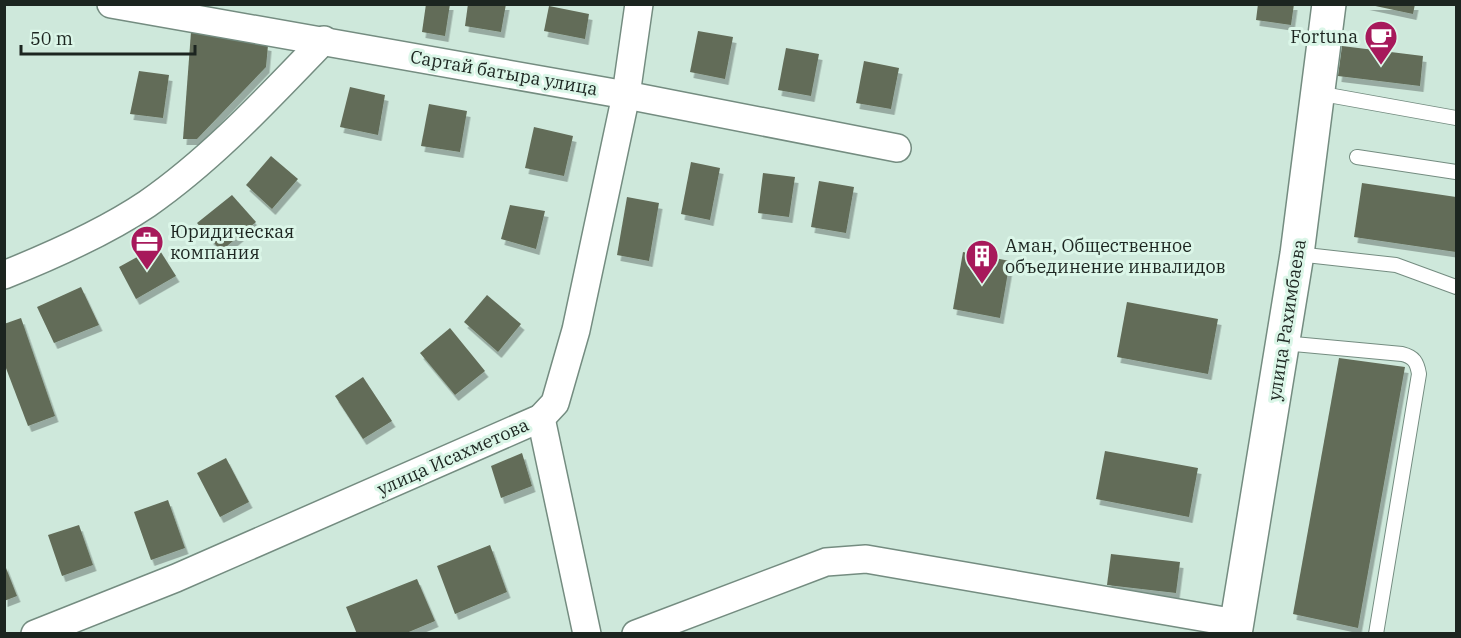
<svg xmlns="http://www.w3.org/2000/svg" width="1461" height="638" font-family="'IBM Plex Serif',serif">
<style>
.building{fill:#626c58;filter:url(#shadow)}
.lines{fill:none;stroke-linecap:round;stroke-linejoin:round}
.service-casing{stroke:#748c80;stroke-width:16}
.minor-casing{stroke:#748c80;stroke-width:30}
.tertiary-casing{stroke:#748c80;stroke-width:36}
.service{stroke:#fff;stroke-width:14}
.minor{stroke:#fff;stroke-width:27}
.tertiary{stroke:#fff;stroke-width:33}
.labels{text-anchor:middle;stroke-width:6;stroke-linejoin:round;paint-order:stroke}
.poi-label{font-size:18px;fill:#1c2520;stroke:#dbf6e8;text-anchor:start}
.street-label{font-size:18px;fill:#1c2520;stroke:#dbf6e8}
</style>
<defs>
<filter id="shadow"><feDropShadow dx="3.5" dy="6" stdDeviation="0" flood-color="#0004"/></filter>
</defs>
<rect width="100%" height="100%" fill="#cee8db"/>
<g class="building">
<polygon points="426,4 450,4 445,36 422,32"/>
<polygon points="468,4 506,4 501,32 465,26"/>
<polygon points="1258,4 1294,4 1291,25 1256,20"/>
<polygon points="1366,4 1415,4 1413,14"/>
<polygon points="549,6 589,14 585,39 544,31"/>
<polygon points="698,31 733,37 725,79 690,72"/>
<polygon points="191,32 268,45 266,67 197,139 183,139"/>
<polygon points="1342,46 1423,56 1420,86 1338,76"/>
<polygon points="786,48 819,54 811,96 778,90"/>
<polygon points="864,61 899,68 891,109 856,103"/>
<polygon points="139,71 169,75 163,118 130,114"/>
<polygon points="350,87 385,95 378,135 340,127"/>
<polygon points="429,104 467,111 460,152 421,146"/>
<polygon points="534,127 573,136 564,176 525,168"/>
<polygon points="271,156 298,179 272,209 246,185"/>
<polygon points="691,162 720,168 710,220 681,214"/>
<polygon points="763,173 795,177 789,217 758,213"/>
<polygon points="819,181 854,187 846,233 811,227"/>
<polygon points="1362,183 1456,197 1456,252 1354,237"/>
<polygon points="232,195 256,222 221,251 197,223"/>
<polygon points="627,197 659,203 649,261 617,255"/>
<polygon points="510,205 545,211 536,249 501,239"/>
<polygon points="157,246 176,276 136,299 119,267"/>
<polygon points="963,252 1010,261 1000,318 953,309"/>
<polygon points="81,287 99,325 54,343 37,307"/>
<polygon points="487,295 521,324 498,352 464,322"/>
<polygon points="1127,302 1218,319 1208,374 1117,357"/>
<polygon points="21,318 55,416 28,426 4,363 4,324"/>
<polygon points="450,328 485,371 455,395 420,353"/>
<polygon points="1339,358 1405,367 1358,628 1293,614"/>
<polygon points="363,377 392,421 363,439 335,396"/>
<polygon points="1105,451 1198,468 1189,517 1096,499"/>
<polygon points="522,453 532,486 501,498 491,466"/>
<polygon points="226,458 249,502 220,517 197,473"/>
<polygon points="168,500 185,548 151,560 134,512"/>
<polygon points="79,525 93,565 62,576 48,535"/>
<polygon points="490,545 507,592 455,614 437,566"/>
<polygon points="1111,554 1180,562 1176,593 1107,585"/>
<polygon points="4,563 17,596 4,601"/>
<polygon points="417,579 435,621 404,634 357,634 346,607"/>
</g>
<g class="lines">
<g class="service-casing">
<g id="service">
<polyline points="1317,93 1456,118"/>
<polyline points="1357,157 1456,172"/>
<polyline points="1297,254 1396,265 1456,287"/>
<path d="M1283,343L1402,354C1414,357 1417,362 1419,374L1376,634"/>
</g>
</g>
<g class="minor-casing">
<g id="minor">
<polyline points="111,4 626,95 897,148"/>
<path d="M4,275C49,257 107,231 147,204C213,158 268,98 324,40"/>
<polyline points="541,418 587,634"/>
<polyline points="35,634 176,578 541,418 555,403 576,330 626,95 639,4"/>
<polyline points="636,634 826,562 866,559 1236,623"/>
</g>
</g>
<g class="tertiary-casing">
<polyline id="tertiary" points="1235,634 1297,254 1329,4"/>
</g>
<use href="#service" class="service"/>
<use href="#minor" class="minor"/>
<use href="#tertiary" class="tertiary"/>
</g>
<defs>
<g id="cafe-pin" transform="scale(1.725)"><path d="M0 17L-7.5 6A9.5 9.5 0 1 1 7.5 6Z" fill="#a7195b" stroke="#dbf6e8"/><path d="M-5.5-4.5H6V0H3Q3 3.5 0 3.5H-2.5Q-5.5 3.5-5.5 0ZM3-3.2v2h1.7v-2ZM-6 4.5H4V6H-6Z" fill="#fff"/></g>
<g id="office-pin" transform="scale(1.725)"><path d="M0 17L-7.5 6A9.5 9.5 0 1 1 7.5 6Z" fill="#a7195b" stroke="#dbf6e8"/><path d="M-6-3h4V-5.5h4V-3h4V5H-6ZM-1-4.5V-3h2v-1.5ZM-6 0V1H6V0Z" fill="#fff"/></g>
<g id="building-pin" transform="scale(1.725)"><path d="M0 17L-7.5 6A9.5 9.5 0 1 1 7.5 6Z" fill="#a7195b" stroke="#dbf6e8"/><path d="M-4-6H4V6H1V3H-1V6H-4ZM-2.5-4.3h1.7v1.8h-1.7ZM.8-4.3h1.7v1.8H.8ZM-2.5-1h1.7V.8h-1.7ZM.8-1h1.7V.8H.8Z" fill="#fff"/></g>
</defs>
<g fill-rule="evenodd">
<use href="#cafe-pin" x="1381" y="37"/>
<use href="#office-pin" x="147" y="242"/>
<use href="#building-pin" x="982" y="256"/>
</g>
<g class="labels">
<g class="poi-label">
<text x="1358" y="43" text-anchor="end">Fortuna</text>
<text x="170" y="238">Юридическая<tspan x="170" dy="21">компания</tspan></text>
<text x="1005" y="252">Аман, Общественное<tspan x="1005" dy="21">объединение инвалидов</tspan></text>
</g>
<g class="street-label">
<text transform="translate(504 73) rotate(10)" y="6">Сартай батыра улица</text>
<text transform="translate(1287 320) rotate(-81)" y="6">улица Рахимбаева</text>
<text transform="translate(453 457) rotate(-24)" y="6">улица Исахметова</text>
</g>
</g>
<rect width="1461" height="638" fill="none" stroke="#1c2520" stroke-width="12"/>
<path d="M21 45v9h174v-9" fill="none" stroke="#1c2520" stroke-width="3"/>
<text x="30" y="45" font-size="18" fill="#1c2520" stroke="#dbf6e8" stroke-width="4.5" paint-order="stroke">50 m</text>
</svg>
